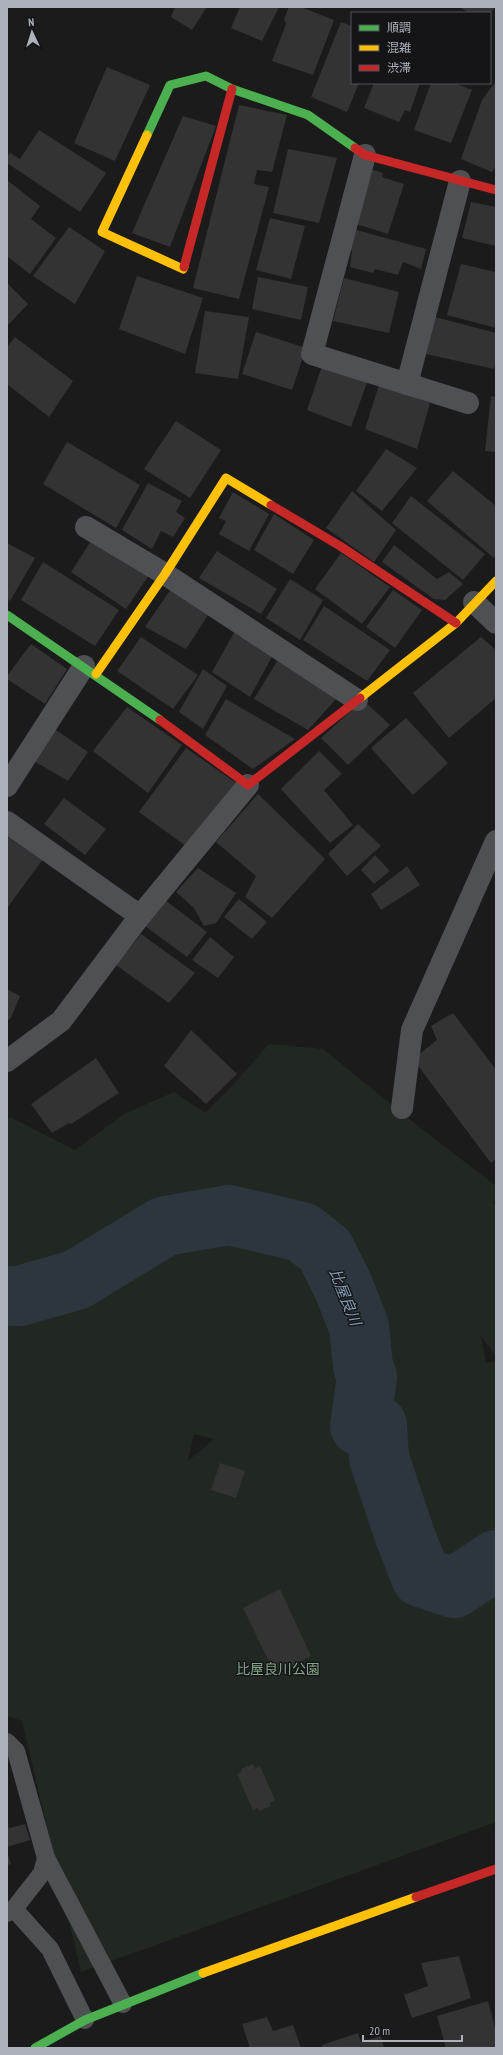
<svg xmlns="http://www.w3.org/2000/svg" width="503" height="2055" font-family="'PT Sans Narrow','Noto Sans JP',sans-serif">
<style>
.green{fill:#212822;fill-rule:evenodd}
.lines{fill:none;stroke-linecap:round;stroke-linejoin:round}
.river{stroke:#2d363e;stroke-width:60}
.building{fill:#333}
.lane{stroke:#4f5054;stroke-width:18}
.street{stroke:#4f5054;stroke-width:22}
.fast{stroke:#4caf50;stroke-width:9}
.slow{stroke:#ffc107;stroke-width:9}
.jam{stroke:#c62828;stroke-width:9}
.labels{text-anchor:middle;stroke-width:3;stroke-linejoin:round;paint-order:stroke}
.park-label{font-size:14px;fill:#84a686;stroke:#151517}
.water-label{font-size:15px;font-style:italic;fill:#849eb6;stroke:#151517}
</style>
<rect width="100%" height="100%" fill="#1b1b1b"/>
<path class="green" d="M269,1044L323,1049L413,1122L496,1186V1198L493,1203L496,1206V1356L481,1336L486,1363L496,1361V1822L81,1972L22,1721L7,1716V1120L10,1117L75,1150L124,1114L174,1092L205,1113L232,1086ZM194,1434L214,1439L188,1461Z"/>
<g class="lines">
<polyline class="river" points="7,1296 19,1296 76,1280 165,1226 229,1215 302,1232 325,1250 343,1286 359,1327 363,1366 367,1377 360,1426 377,1425 379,1458 405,1536 421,1577 454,1588 496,1560"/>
</g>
<g class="building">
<polygon points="175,7 207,7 192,30 171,17"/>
<polygon points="240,7 279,7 262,41 231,28"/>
<polygon points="289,7 301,7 334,20 313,75 272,61 286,24 284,19"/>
<polygon points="460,7 492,7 494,9 491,13 469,13"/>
<polygon points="341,22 352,26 352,83 359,83 347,112 311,97"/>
<polygon points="107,67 150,85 115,161 74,143"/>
<polygon points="496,81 496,166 492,172 461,159 482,100"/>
<polygon points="374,83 420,83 410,112 405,110 399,122 364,108"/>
<polygon points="431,83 454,83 472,90 451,143 414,130"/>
<polygon points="239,105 287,115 272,172 257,170 254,184 269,187 239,299 193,288"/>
<polygon points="183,116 216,126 170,247 132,233"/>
<polygon points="39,130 106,173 80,212 7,163 7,156 10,153 20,159"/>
<polygon points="288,149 337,158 319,223 273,213"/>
<polygon points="370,169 383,173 382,177 404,184 388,234 353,223"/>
<polygon points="7,180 40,206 31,219 56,238 30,274 7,256"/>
<polygon points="471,202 496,207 496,246 462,238"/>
<polygon points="270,218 305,226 291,279 256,270"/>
<polygon points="69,227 105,251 75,304 33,276"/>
<polygon points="353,229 426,249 421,269 403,262 398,275 375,269 373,273 350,267 352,251 347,249"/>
<polygon points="461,264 496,272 496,328 447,315"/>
<polygon points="137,276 203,298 185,354 119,329"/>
<polygon points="258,277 308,287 301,320 252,309"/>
<polygon points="344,278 399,292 389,333 333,321"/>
<polygon points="7,283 28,304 7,326"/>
<polygon points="205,311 249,317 238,379 195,373"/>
<polygon points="435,317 496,333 496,358 494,369 426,354"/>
<polygon points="256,332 306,348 292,390 242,374"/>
<polygon points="15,337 73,381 49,417 7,384 7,347"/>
<polygon points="323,363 369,377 351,427 307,410"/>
<polygon points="379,385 430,403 417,449 365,429"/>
<polygon points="491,396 496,397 496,452 485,451"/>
<polygon points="176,421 221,450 190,498 144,469"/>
<polygon points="67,442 140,485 116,528 43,484"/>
<polygon points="386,449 417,468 382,511 356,491"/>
<polygon points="453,471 496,506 496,556 494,558 427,501"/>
<polygon points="148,483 182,501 176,512 185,518 173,537 161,531 152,549 122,530"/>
<polygon points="352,491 396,530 374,562 326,528"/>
<polygon points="233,492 269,514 249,551 219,534 226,521 219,518"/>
<polygon points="411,496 485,554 463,580 392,523"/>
<polygon points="274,514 314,540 293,574 254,550"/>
<polygon points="91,541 149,575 126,609 71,572"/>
<polygon points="7,543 35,558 10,601 7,599"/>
<polygon points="394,545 437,579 449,572 463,584 445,600 434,599 382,562"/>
<polygon points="217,551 277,589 261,614 199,578"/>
<polygon points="341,553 390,587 362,624 315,589"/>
<polygon points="43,562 119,610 95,646 21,600"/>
<polygon points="290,579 323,600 300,640 266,618"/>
<polygon points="171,589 208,615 186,649 145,627"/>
<polygon points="393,590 422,610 395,648 366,627"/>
<polygon points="324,606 390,650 367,681 303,640"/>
<polygon points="235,631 273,655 250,697 212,672"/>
<polygon points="141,637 198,675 173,709 117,671"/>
<polygon points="481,637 496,650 496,698 449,738 413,693"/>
<polygon points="31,644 67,669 45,704 7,679 7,676"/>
<polygon points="279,658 338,697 308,730 254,699"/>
<polygon points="203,669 227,686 203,729 179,712"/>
<polygon points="226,699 295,739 253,769 205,735"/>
<polygon points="363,700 390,725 348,765 321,738"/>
<polygon points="127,707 182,745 148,793 93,751"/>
<polygon points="406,718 448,763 413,795 371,748"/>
<polygon points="53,728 88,752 68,781 32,760"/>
<polygon points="186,748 239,785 186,846 139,812"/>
<polygon points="319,751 342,774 324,790 353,825 330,843 281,789"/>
<polygon points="258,794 325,859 272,918 245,897 256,876 216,842"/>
<polygon points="64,798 106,829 85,855 44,824"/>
<polygon points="358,824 381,846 347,876 328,854"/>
<polygon points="7,835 43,859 7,908"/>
<polygon points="375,855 390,871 374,884 361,870"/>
<polygon points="407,866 420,885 381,910 371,894"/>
<polygon points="198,868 236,893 216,923 204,926 194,908 176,892"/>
<polygon points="239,899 267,922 252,939 224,917"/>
<polygon points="165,900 207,932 187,957 145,926"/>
<polygon points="141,934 195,973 169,1003 116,965"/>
<polygon points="210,937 234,957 218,978 192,960"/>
<polygon points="7,989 20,996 11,1018 7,1021"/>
<polygon points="453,1013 496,1070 496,1159 491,1163 413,1059 437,1040 431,1026"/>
<polygon points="191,1030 237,1074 206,1104 164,1066"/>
<polygon points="96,1058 119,1093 71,1124 69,1123 52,1133 31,1104"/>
<polygon points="220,1463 245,1471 236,1498 211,1490"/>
<polygon points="280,1589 311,1656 275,1674 243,1608"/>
<polygon points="253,1764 255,1769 260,1766 275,1800 270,1803 271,1806 259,1811 258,1808 253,1810 237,1774 242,1772 241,1769"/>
<polygon points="7,1822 9,1828 25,1824 30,1840 7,1847"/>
<polygon points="7,1852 11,1864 7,1865"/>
<polygon points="459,1956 471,1998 412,2018 404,1995 428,1986 421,1963"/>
<polygon points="488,2001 496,2032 496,2048 446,2048 437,2016"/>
<polygon points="267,2017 273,2031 293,2025 301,2048 250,2048 242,2024"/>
<polygon points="358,2033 361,2042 381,2036 384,2048 323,2048 322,2045"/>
</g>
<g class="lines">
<g class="lane">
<polyline points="7,1742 16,1751 46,1858 42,1873 14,1909 7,1913"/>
<polyline points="46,1858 123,2004"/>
<polyline points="14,1909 50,1949 85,2020"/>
</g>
<g class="street">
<polyline points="365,155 312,354 468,403"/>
<polyline points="407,384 460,181"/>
<polyline points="86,527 165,574 357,700"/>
<polyline points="474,602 496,623"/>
<polyline points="7,786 84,666"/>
<polyline points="7,822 140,916 248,785"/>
<polyline points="7,1061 61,1021 140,916"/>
<polyline points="402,1108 412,1030 496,841"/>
</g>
<g class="fast">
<polyline points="147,135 170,85 206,76 232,89 308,115 355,148"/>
<polyline points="7,615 160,720"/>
<polyline points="35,2048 85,2020 203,1973"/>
</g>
<g class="slow">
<polyline points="147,135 102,232 183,269 184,267"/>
<polyline points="96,674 165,574 226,478 271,505"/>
<polyline points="360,698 456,623 496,581"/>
<polyline points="203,1973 416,1897"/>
</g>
<g class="jam">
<polyline points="355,148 365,155 496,190"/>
<polyline points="184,267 232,89"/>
<polyline points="271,505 340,546 456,623"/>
<polyline points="160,720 248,785 360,698"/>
<polyline points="416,1897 496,1869"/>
</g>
</g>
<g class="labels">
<g class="park-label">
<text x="278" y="1674">比屋良川公園</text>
</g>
<g class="water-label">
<text transform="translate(345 1297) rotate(68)" y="5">比屋良川</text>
</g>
</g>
<rect width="503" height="2055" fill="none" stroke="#acb1bc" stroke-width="16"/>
<rect x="351" y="12" width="140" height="72" fill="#151517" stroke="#515359"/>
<rect x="359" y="25" width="20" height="6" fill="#4caf50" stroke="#515359"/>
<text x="387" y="32" font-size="12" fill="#acb1bc">順調</text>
<rect x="359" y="45" width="20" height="6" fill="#ffc107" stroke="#515359"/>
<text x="387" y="52" font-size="12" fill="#acb1bc">混雑</text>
<rect x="359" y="65" width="20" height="6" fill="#c62828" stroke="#515359"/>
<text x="387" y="72" font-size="12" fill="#acb1bc">渋滞</text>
<g transform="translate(32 32) rotate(356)" stroke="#151517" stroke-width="3" paint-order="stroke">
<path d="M0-3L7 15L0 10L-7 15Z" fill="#acb1bc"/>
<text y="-6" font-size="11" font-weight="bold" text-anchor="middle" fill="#acb1bc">N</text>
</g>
<path d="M363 2035v6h99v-6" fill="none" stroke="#acb1bc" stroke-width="2"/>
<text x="369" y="2035" font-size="12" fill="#acb1bc" stroke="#151517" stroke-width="3" paint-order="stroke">20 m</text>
</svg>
